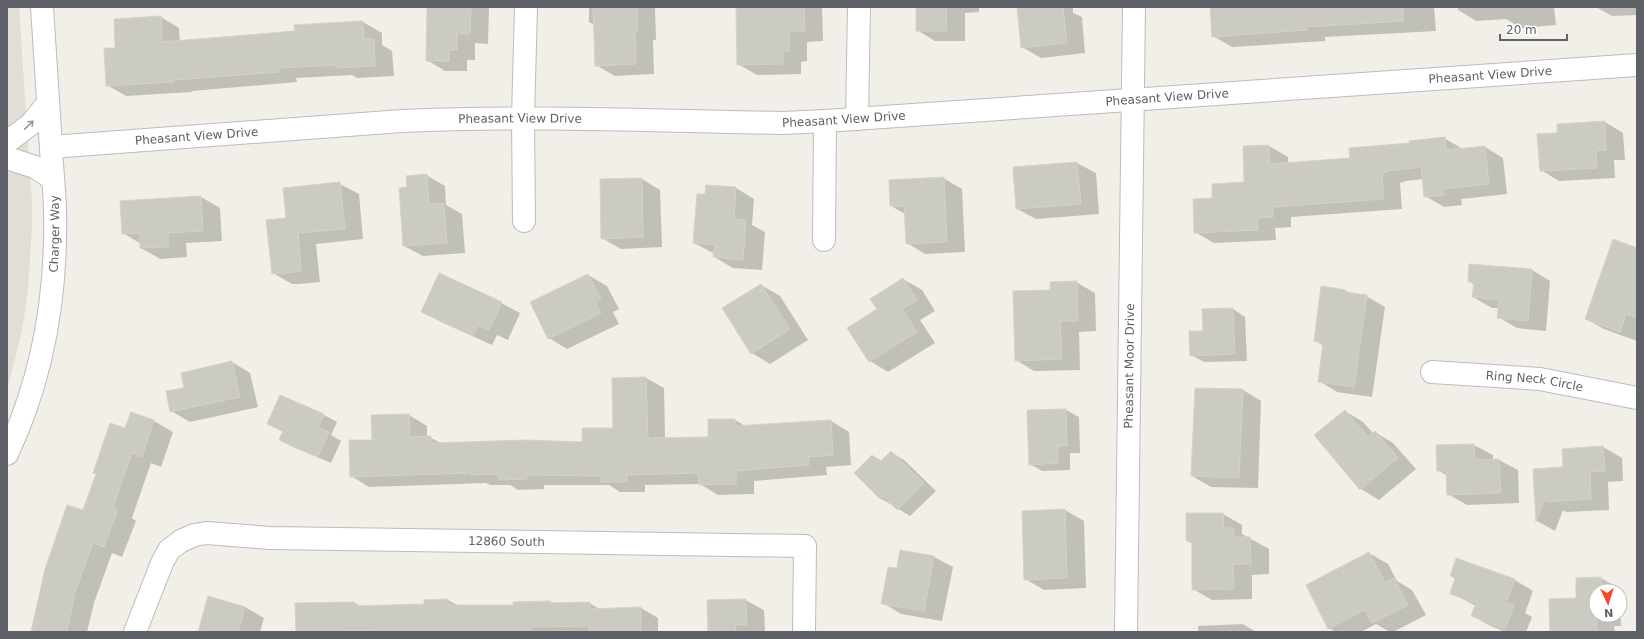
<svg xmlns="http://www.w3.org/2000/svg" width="1644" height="639" font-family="'DejaVu Sans',sans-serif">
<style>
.education{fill:#e1dfd5}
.shadow{fill:#0003}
.building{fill:#cccbc3;stroke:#d6d2c4}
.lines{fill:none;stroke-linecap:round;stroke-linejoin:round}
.minor-casing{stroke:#b9bcc1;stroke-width:24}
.minor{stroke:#fff;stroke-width:22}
.oneway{stroke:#96999d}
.labels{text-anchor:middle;stroke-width:4;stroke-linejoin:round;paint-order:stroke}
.street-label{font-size:12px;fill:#5e6268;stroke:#fff}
</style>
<rect width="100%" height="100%" fill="#f1efe7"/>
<polygon class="education" points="7,7 19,7 32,200 32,227 28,288 24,319 18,348 7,390"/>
<g class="shadow">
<polygon points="428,7 489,7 488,44 475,43 475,60 467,60 467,71 445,71 427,60"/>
<polygon points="589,7 655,7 656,40 653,40 654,74 615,76 596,65 595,25 589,22"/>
<polygon points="737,7 822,7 823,41 807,42 807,61 801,62 801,74 757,75 738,64"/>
<polygon points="917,7 979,7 979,12 965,13 965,41 935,41 917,30"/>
<polygon points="1018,7 1073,7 1073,13 1082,17 1085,53 1041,58 1022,47"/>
<polygon points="1211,7 1434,7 1436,31 1325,37 1325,41 1232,47 1213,36"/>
<polygon points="1458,7 1554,7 1556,25 1521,28 1506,19 1476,21 1458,10"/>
<polygon points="1596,7 1637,7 1637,15 1612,16"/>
<polygon points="161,17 179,28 180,42 296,32 363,22 382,33 382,45 392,51 394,76 357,78 352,75 296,78 297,82 192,91 192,92 126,96 107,85 116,48"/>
<polygon points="1605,122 1623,133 1625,160 1614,160 1615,178 1559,181 1541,170 1558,134"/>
<polygon points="1444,138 1463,149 1485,147 1503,158 1507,194 1461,199 1462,205 1444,207 1425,196 1424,179 1406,181 1400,183 1402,209 1291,217 1291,227 1275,228 1276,240 1214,243 1195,232 1214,199 1246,183 1269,146 1288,157 1288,164 1351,159 1410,144"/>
<polygon points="1077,163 1096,173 1099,214 1036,219 1017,209 1014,168"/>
<polygon points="426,175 445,186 446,205 462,214 465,253 423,256 404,246 408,188"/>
<polygon points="943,178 962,189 965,252 925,254 907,243 905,214 891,206"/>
<polygon points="642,179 660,190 662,247 621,249 602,238"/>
<polygon points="340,184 359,194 363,239 316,244 320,282 299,284 292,284 273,273 287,219 284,189"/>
<polygon points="736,188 754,199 752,225 765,232 762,270 733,268 714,257 715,254 694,243 706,196"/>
<polygon points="201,197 220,208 222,241 186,243 187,257 160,259 141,248 141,244 123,233"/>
<polygon points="1637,249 1637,341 1604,329 1586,319"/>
<polygon points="1532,270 1550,281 1546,331 1517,328 1498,317 1499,308 1492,308 1473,297 1474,285 1469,281"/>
<polygon points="588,275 607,286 619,309 613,312 619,324 567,349 549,338"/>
<polygon points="903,279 922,290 935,311 920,320 935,343 888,372 870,361 878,310"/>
<polygon points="1076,282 1095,293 1096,331 1079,332 1080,370 1034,371 1016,360 1052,291"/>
<polygon points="761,285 780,296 808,340 770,364 752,353"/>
<polygon points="1346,291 1351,294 1366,296 1385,307 1372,397 1337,392 1319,381 1324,346 1315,341"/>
<polygon points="501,303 520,313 508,340 497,335 492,345 441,322 422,311"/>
<polygon points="1233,309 1245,317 1247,361 1204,362 1191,355 1204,332"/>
<polygon points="232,362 250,373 258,407 190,422 171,411 185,388"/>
<polygon points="646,378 664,388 665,438 709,438 735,420 747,427 831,421 849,432 851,465 826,467 827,475 754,481 754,494 718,495 700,484 645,485 645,492 620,492 609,485 544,485 544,489 518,490 510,485 490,485 486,483 369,487 351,476 373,441 409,415 427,426 427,438 431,438 441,443 583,443 615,429"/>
<polygon points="1243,390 1261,401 1258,488 1211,487 1192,476"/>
<polygon points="281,396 324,415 337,422 331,435 341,441 331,463 293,447 280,440 283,432 268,424"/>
<polygon points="1066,410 1079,417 1080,453 1070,453 1070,470 1042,471 1030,464"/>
<polygon points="1345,411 1363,422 1373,433 1375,432 1393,443 1416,469 1379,500 1361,489"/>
<polygon points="131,413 154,421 173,432 161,467 151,463 132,518 136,521 122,557 112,553 94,603 87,632 32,632 84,511 126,429"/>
<polygon points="1474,445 1493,455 1493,460 1499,460 1518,470 1519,503 1467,505 1448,494 1447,476 1438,470"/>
<polygon points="1603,447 1622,458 1623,481 1608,482 1609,510 1566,512 1563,510 1555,531 1537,521 1534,470 1564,467"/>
<polygon points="891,452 904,460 936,491 910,516 880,498 873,456 882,461"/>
<polygon points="1065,510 1084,521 1086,588 1044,590 1025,579"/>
<polygon points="1187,514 1223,514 1242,525 1242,534 1269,549 1269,574 1252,575 1252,599 1212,600 1193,589 1193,544 1187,541"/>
<polygon points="901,551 934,557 953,567 942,621 901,614 883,603 897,569"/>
<polygon points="1369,553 1388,564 1397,581 1412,590 1426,615 1393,632 1390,632 1376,624 1361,632 1336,632 1329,628"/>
<polygon points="1457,559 1515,580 1533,591 1525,613 1532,617 1526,632 1506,632 1491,626 1472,616 1476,606 1451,593 1456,579"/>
<polygon points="1577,578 1601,578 1620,589 1620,591 1596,591 1596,615 1620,615 1620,597 1621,626 1614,626 1615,632 1551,632 1577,599"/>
<polygon points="209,598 245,607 264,618 260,632 199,632"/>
<polygon points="448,600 459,606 514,606 549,602 553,604 589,603 601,610 641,608 658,618 658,632 297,632 296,604 355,603 361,607 425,605"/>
<polygon points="745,600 764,610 765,632 709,632"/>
<polygon points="1243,624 1256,632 1198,632 1198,626"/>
</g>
<g class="building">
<polygon points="427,7 471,7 470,34 457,33 457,50 449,50 449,61 426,61"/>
<polygon points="593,7 637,7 638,30 635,30 636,64 595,66"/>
<polygon points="736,7 804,7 805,31 789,31 789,51 783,51 783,64 737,65"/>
<polygon points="916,7 946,7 947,31 916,31"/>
<polygon points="1017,7 1063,7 1067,43 1021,48"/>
<polygon points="1210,7 1403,7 1403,21 1307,27 1307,30 1212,37"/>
<polygon points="161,16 162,42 295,31 294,25 363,21 364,39 374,39 375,66 337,68 337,65 278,68 279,72 174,80 174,82 106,86 104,48 115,48 114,19"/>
<polygon points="1605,121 1606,150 1596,150 1597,168 1540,171 1537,134 1557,133 1557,124"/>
<polygon points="1445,137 1446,150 1485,146 1489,184 1443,189 1444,195 1424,197 1421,167 1387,171 1387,172 1382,173 1384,199 1273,207 1273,217 1257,218 1258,230 1194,233 1193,199 1212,198 1212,184 1244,182 1243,146 1269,145 1270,164 1350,158 1349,148 1409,143 1409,141"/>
<polygon points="1077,162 1081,204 1016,209 1013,167"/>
<polygon points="427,174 429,204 444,203 447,243 403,246 399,188 407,187 406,176"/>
<polygon points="944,177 947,242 906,244 904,206 890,206 889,180"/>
<polygon points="642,178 643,237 601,239 600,179"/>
<polygon points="340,182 345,229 298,233 301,271 279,274 279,273 272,274 266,220 286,218 283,188"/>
<polygon points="706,185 736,187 734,219 746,220 743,260 713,257 715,245 693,243 697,194 705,194"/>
<polygon points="201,196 203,231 168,233 168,247 140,248 140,233 122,234 120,201"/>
<polygon points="1613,239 1637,248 1637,318 1626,314 1620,332 1585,319"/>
<polygon points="1469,264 1532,269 1528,321 1497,318 1499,300 1472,297 1474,282 1468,282"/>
<polygon points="439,273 502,302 489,330 478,325 473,336 421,312"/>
<polygon points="588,274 601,299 595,302 601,313 548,339 530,302"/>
<polygon points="903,278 917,300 902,309 917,332 869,362 847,328 877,309 870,299"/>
<polygon points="1077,281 1078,321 1060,321 1062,359 1015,361 1013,291 1050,290 1050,282"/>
<polygon points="761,284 790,329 751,354 722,308"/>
<polygon points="1321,286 1346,290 1345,292 1367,295 1354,387 1318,382 1323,343 1314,341"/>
<polygon points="1233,308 1235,354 1190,356 1189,331 1203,331 1202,309"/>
<polygon points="232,361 240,397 170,412 166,391 184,388 181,373"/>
<polygon points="646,377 648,438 708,437 708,419 735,419 735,426 831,420 833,455 808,457 809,465 736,471 736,484 699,485 698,473 627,475 627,482 601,482 600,476 526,475 527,479 499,480 499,474 471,475 471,473 350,477 349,440 372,440 371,415 409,414 410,437 431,436 431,443 526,440 582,442 582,428 613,428 612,378"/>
<polygon points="1195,388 1243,389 1239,478 1191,476"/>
<polygon points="280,395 324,414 318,428 329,432 318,457 279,440 283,431 267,424"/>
<polygon points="1066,409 1067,446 1058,446 1058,463 1029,465 1027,410"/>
<polygon points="1345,410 1368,437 1375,431 1398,458 1360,490 1314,435"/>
<polygon points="131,412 154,420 142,457 132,453 113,507 118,509 104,547 93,543 75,592 67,632 31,632 45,569 67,505 83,510 96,474 93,473 110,423 125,428"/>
<polygon points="1474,444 1475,460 1499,459 1501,493 1447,495 1446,471 1437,471 1436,445"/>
<polygon points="1603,446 1605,471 1590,472 1591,499 1546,502 1546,495 1536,522 1533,469 1563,467 1562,449"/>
<polygon points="891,451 924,483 897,510 883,496 880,499 854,473 872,455 880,462"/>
<polygon points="1065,509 1067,578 1024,580 1022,511"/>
<polygon points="1186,513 1223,513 1224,528 1234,528 1234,537 1250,537 1251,564 1233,564 1234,589 1192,590 1192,541 1186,541"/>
<polygon points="900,550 934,556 924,611 881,604 888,567 897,568"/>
<polygon points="1369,552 1385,582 1394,578 1408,605 1372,623 1365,610 1328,629 1306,585"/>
<polygon points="1456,558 1515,579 1506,603 1514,605 1505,629 1471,616 1476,603 1450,594 1455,578 1450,576"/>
<polygon points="1601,577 1602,591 1596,591 1596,615 1602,616 1596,616 1597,632 1550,632 1549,599 1576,598 1576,578"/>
<polygon points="208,596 245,607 238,632 198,632"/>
<polygon points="448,599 448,605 513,605 513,602 550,601 550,603 590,602 590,609 641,607 641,632 589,632 589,626 531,627 531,632 382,632 382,630 340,631 340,632 296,632 295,603 355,602 355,606 424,604 424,600"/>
<polygon points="746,599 747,625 735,625 736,632 708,632 707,600"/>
</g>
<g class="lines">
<g class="minor-casing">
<g id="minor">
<polyline points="857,119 859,7"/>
<polyline points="7,142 31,124 48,103"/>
<path id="s1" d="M51,147L402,121C529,115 656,121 784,123L825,121L1637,65"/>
<polyline points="7,158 35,167 53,179"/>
<polyline points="524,221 523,117 526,7"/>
<polyline points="824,240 825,121"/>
<path id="s2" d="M1432,372L1540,379L1637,398"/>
<path id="s3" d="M7,454C43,378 57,293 55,210C54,183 51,157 50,131C47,90 45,48 42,7"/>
<path id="s4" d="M135,632L162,563L169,550L181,541L194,535L207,533L270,538L805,546L804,632"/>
<path id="s5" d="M1126,632L1134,7"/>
</g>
</g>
<use href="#minor" class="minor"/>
</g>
<defs><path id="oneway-shaft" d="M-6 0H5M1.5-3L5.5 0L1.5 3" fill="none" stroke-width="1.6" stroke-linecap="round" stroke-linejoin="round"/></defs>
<use class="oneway" href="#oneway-shaft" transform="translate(29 125) rotate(-44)"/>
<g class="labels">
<g class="street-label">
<text dy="4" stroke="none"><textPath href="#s1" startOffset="1442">Pheasant View Drive</textPath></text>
<text dy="4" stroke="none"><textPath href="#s1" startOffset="1118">Pheasant View Drive</textPath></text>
<text dy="4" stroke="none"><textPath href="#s1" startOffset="470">Pheasant View Drive</textPath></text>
<text dy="4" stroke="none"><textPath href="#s1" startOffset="794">Pheasant View Drive</textPath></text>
<text dy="4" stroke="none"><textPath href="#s1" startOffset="146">Pheasant View Drive</textPath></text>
<text dy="4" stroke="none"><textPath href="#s3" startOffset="227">Charger Way</textPath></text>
<text dy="4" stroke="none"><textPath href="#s5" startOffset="266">Pheasant Moor Drive</textPath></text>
<text dy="4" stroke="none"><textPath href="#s2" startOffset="103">Ring Neck Circle</textPath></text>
<text dy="4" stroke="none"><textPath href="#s4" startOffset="431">12860 South</textPath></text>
</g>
</g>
<rect width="1644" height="639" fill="none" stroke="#5e6268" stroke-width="16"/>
<g transform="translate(1608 603) rotate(176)"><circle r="19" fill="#ffffff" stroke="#bfc0c3"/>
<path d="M0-3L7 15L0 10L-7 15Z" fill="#f4492a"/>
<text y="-6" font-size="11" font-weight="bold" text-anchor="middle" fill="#5e6268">N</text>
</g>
<path d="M1500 34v6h67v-6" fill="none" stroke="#5e6268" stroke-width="2"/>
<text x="1506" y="34" font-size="12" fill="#5e6268" stroke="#ffffff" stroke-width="3" paint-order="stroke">20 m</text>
</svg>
